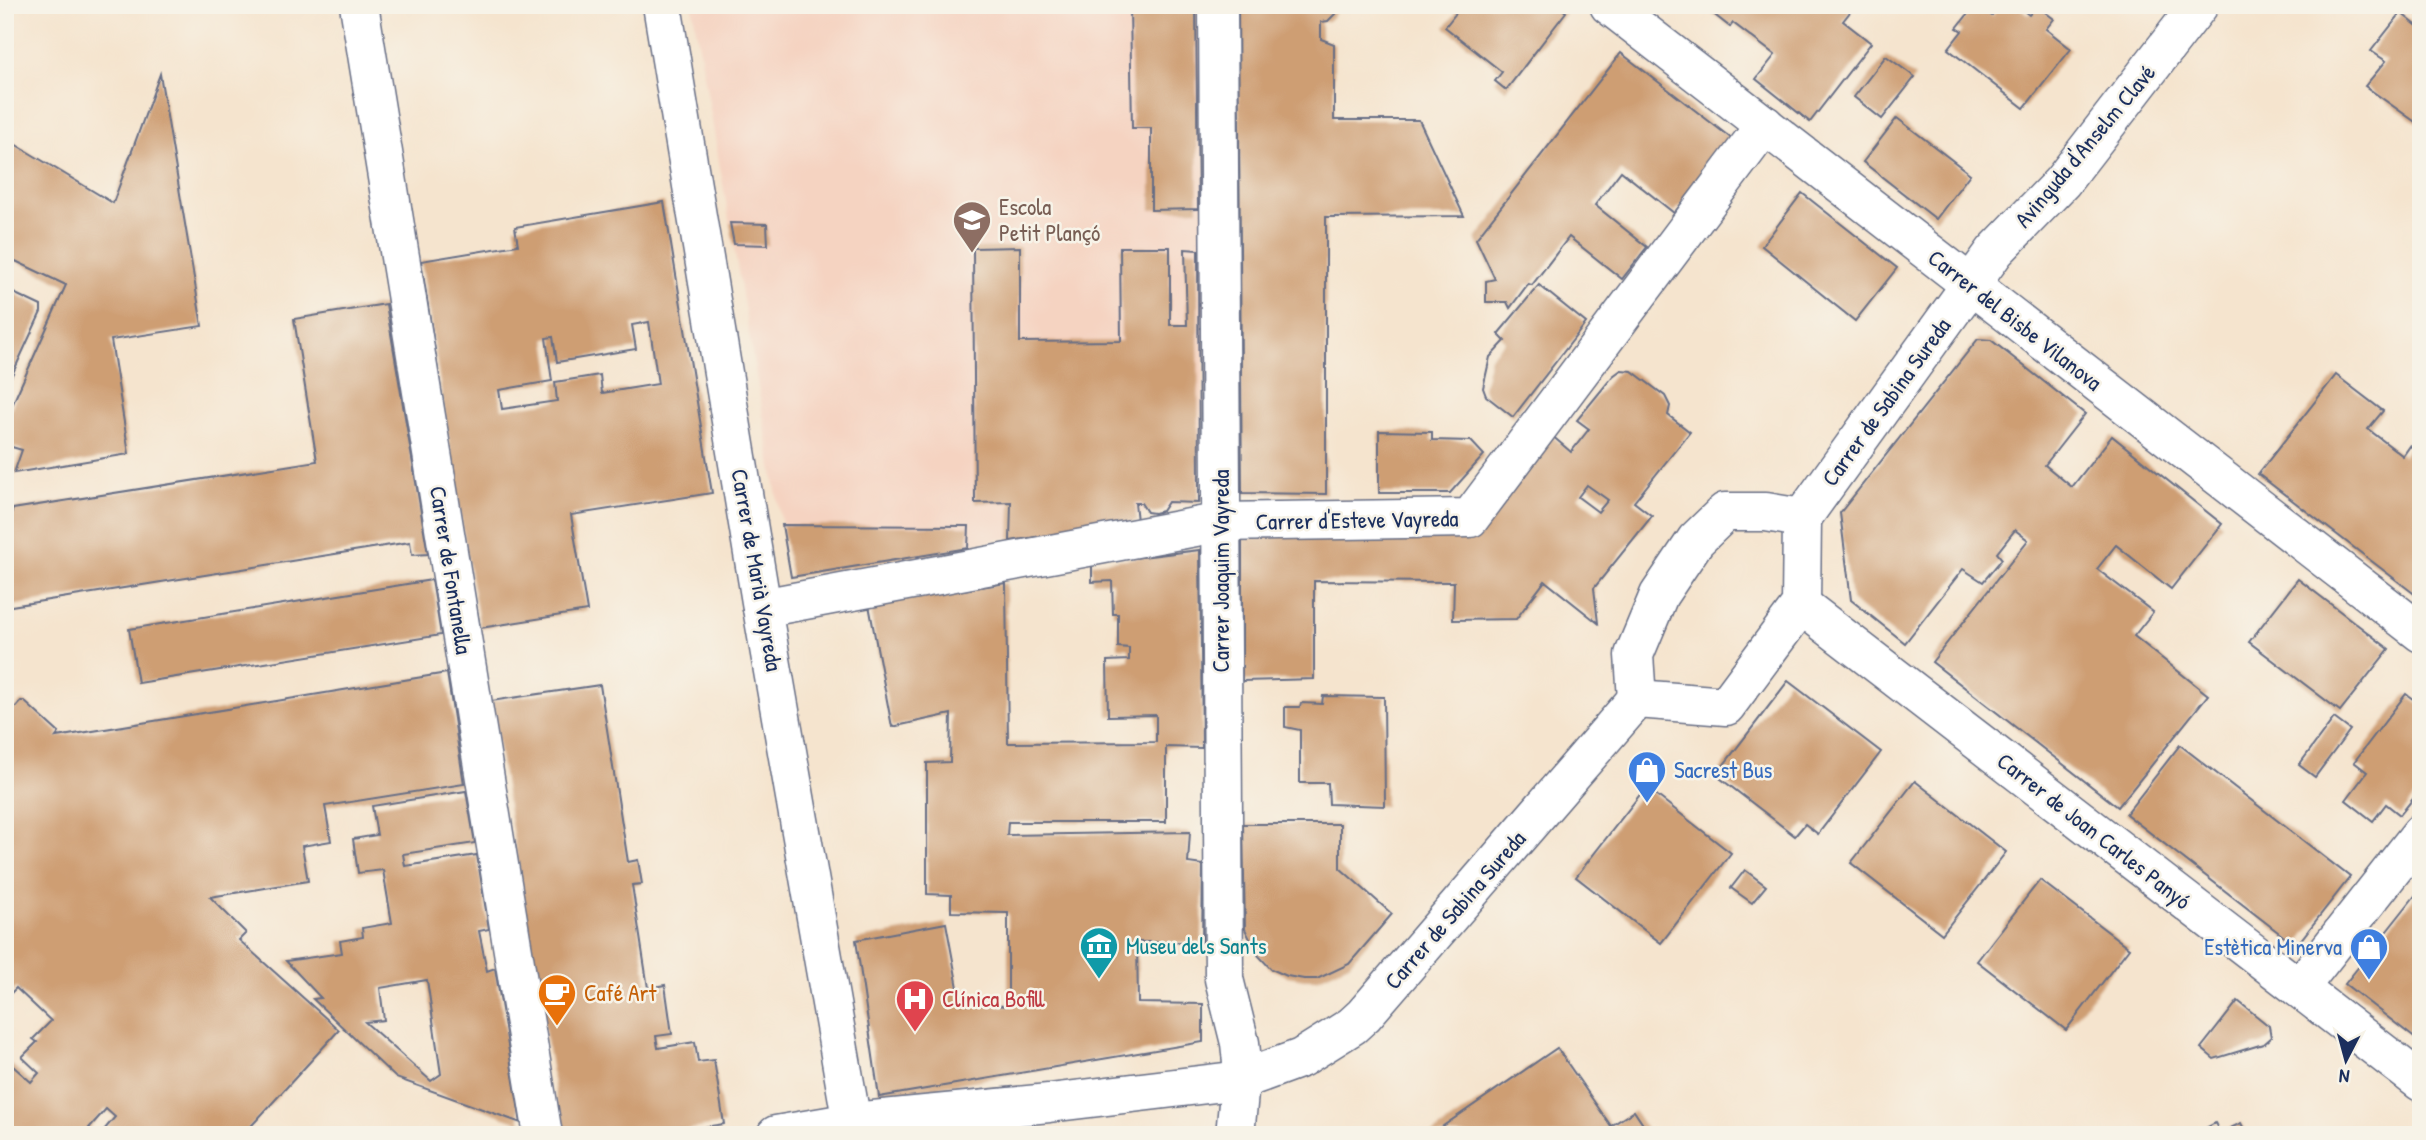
<svg xmlns="http://www.w3.org/2000/svg" width="2426" height="1140" font-family="'Patrick Hand',sans-serif">
<style>
.built{fill:#f5d3c1}
.building{fill:#ce9e73;fill-rule:evenodd}
.lines{fill:none;stroke-linecap:round;stroke-linejoin:round}
.minor-casing{stroke:#676e85;stroke-width:41}
.secondary-casing{stroke:#676e85;stroke-width:41}
.minor{stroke:#fff;stroke-width:38}
.secondary{stroke:#fff;stroke-width:38}
.labels{text-anchor:middle;stroke-width:5;stroke-linejoin:round;paint-order:stroke}
.street-label{font-size:23px;fill:#1b2f5e;stroke:#f7f3e8}
.education-label{font-size:23px;fill:#785e54;stroke:#f7f3e8;text-anchor:start}
.shop-label{font-size:23px;fill:#366cbe;stroke:#f7f3e8;text-anchor:start}
.culture-label{font-size:23px;fill:#0d838f;stroke:#f7f3e8;text-anchor:start}
.food-label{font-size:23px;fill:#c56008;stroke:#f7f3e8;text-anchor:start}
.health-label{font-size:23px;fill:#be3a42;stroke:#f7f3e8;text-anchor:start}
</style>
<rect width="100%" height="100%" fill="#f7f3e8"/>
<filter id="ink" filterUnits="userSpaceOnUse"><feTurbulence type="fractalNoise" baseFrequency=".0143" numOctaves="2"/><feDisplacementMap in="SourceGraphic" scale="14" xChannelSelector="R" yChannelSelector="G"/><feConvolveMatrix kernelMatrix="1 2 1 2 8 2 1 2 1" color-interpolation-filters="sRGB"/></filter>
<filter id="wash" filterUnits="userSpaceOnUse"><feTurbulence type="fractalNoise" baseFrequency=".00686" numOctaves="4" result="noise"/><feDisplacementMap in="SourceGraphic" scale="28" xChannelSelector="R" yChannelSelector="G"/><feGaussianBlur stdDeviation="1.57" result="paint"/><feColorMatrix in="noise" values="0 0 0 0 0 0 0 0 0 0 0 0 0 0 0 0 0 1.4 0 .05"/><feComposite in="paint" operator="in"/></filter>
<g filter="url(#wash)">
<rect width="100%" height="100%" fill="#f5e4ce"/>
<polygon class="built" points="692,5 1218,5 1199,503 791,577"/>
<g id="blocks">
<g class="building">
<polygon points="1130,5 1196,5 1198,209 1151,210 1151,128 1132,128"/>
<polygon points="1238,5 1336,5 1335,14 1328,21 1321,22 1321,39 1334,44 1334,120 1419,120 1464,216 1326,217 1326,494 1242,493"/>
<polygon points="1445,5 1558,5 1566,12 1506,90 1495,81 1502,72 1445,27 1456,13"/>
<polygon points="1702,5 1852,5 1848,10 1850,12 1843,21 1871,43 1810,122 1756,79 1775,55 1733,23 1730,27"/>
<polygon points="1975,5 1992,16 2000,5 2016,5 2029,15 2037,6 2054,19 2046,29 2071,49 2024,108 1948,49 1962,31 1957,28"/>
<polygon points="2401,13 2421,29 2421,126 2365,86 2386,61 2371,51"/>
<polygon points="1621,53 1732,139 1674,213 1621,171 1595,205 1647,247 1622,279 1569,237 1532,285 1528,284 1510,308 1507,302 1486,302 1486,281 1495,279 1476,239"/>
<polygon points="1886,56 1915,77 1882,119 1854,97"/>
<polygon points="160,74 202,326 111,340 129,454 14,473 22,450 5,445 5,421 66,285 5,256 5,145 8,140 113,203"/>
<polygon points="1897,118 1970,174 1936,219 1863,162"/>
<polygon points="1802,193 1897,268 1855,321 1762,246"/>
<path d="M664,202L712,493L571,515L587,611L480,628L463,532L421,261L518,245L515,227ZM649,322L658,384L602,393L600,375L555,382L557,401L502,409L499,390L552,381L546,338L553,337L557,362L636,349L632,325Z"/>
<polygon points="730,223 767,224 768,245 734,244"/>
<polygon points="1020,247 1020,342 1121,341 1120,247 1170,247 1170,325 1187,325 1185,249 1198,250 1199,503 1168,502 1162,511 1154,513 1147,512 1141,503 1135,503 1137,521 1010,541 1011,502 975,503 973,248"/>
<polygon points="1539,285 1586,323 1513,417 1486,396 1483,388 1490,357 1505,341 1498,334"/>
<polygon points="5,289 41,306 41,312 5,390"/>
<polygon points="386,304 428,554 412,555 410,542 5,607 5,531 13,509 317,461 294,319"/>
<polygon points="1978,339 1991,340 2085,414 2045,465 2072,487 2112,436 2222,524 2171,589 2116,545 2097,569 2153,612 2134,636 2208,695 2118,807 1932,662 2028,540 2015,530 1997,553 2002,559 1983,582 1963,569 1905,643 1851,600 1840,513"/>
<path d="M1621,370L1632,371L1665,396L1670,406L1668,415L1690,432L1634,502L1652,516L1594,588L1598,623L1545,581L1516,619L1453,620L1454,582L1314,581V679L1242,681V534H1454L1550,434L1571,452L1589,429L1577,420L1613,376ZM1587,485L1608,500L1598,512L1578,497Z"/>
<polygon points="2336,375 2383,411 2368,429 2403,456 2410,446 2421,455 2421,599 2258,474"/>
<polygon points="1379,431 1432,432 1432,440 1471,441 1484,455 1450,493 1379,493"/>
<polygon points="782,525 969,526 968,548 791,577"/>
<polygon points="1200,550 1202,748 1166,747 1166,822 1008,822 1007,835 1190,832 1188,863 1203,865 1202,942 1137,942 1138,1003 1203,1004 1203,1042 879,1097 856,940 946,923 961,1004 1008,1006 1008,913 951,912 951,895 927,894 927,763 950,762 951,714 892,727 869,605 1006,583 1008,743 1156,742 1156,715 1108,716 1107,661 1129,660 1129,648 1118,647 1118,614 1113,614 1112,581 1092,582 1092,563"/>
<polygon points="2298,579 2389,649 2340,711 2249,642"/>
<polygon points="432,580 441,635 138,683 129,629"/>
<polygon points="447,673 464,784 325,806 331,841 302,846 308,881 210,897 246,933 239,940 339,1030 243,1135 109,1135 104,1130 115,1117 106,1109 89,1128 97,1135 5,1135 5,1059 31,1082 39,1073 22,1057 37,1042 33,1039 51,1021 16,988 5,999 5,719 21,701 24,701 59,733 56,737"/>
<polygon points="1788,681 1881,752 1818,834 1805,824 1795,836 1716,775"/>
<polygon points="600,685 628,862 638,860 642,884 632,885 648,988 665,985 672,1034 656,1036 658,1048 695,1042 698,1062 714,1060 724,1124 652,1135 562,1135 491,701"/>
<polygon points="2406,694 2421,705 2421,789 2400,815 2386,804 2373,821 2346,800 2367,772 2354,762"/>
<polygon points="1323,696 1384,697 1385,806 1329,804 1328,783 1300,783 1300,730 1285,727 1285,707 1300,707 1301,703 1322,704"/>
<polygon points="2334,718 2350,730 2315,777 2299,765"/>
<polygon points="2180,745 2350,877 2296,946 2126,814"/>
<polygon points="1915,781 2006,852 1942,934 1851,863"/>
<polygon points="1646,787 1731,853 1661,943 1576,877"/>
<path d="M466,791L475,843L403,854L405,866L477,855L489,929L479,931L487,971L495,968L521,1123L396,1078L313,999L321,998L286,961L342,953L340,941L363,937L362,928L392,923L383,870L358,873L353,839L377,835L372,806ZM427,980L441,1074L431,1081L365,1022L384,1020L380,988Z"/>
<polygon points="1243,824 1340,824 1340,868 1392,914 1349,964 1317,979 1304,979 1287,976 1271,969 1258,955 1245,929"/>
<polygon points="1745,870 1766,886 1752,903 1731,888"/>
<polygon points="2040,880 2129,948 2066,1030 1977,961"/>
<polygon points="2421,888 2421,1043 2345,984"/>
<polygon points="2238,1001 2269,1026 2271,1037 2263,1044 2214,1059 2201,1048"/>
<polygon points="1557,1048 1611,1126 1634,1111 1650,1135 1430,1135"/>
<polygon points="2215,1123 2220,1133 2241,1123 2247,1135 2193,1135"/>
</g>
</g>
</g>
<g filter="url(#ink)">
<use href="#blocks" fill-opacity="0" stroke="#676e85" stroke-width="2"/>
<g class="lines">
<g class="minor-casing">
<g id="minor">
<polyline points="359,5 543,1135"/>
<polyline points="1218,5 1224,979 1240,1043 1242,1062 1235,1135"/>
<polyline points="1609,5 2421,633"/>
<polyline points="1802,518 1995,251 2062,182 2199,5"/>
<polyline points="1801,605 2421,1082"/>
<polyline points="762,608 1222,522 1470,518 1765,125"/>
<polyline points="1637,699 1726,706 1801,605 1802,518"/>
<polyline points="1637,699 1634,655 1659,595 1696,540 1725,512 1766,512 1802,518"/>
<polyline points="2299,988 2421,833"/>
<polyline points="776,1135 852,1122 1049,1103 1241,1080 1301,1058 1352,1026 1364,1015 1637,699"/>
</g>
</g>
<g class="secondary-casing">
<polyline id="secondary" points="662,5 762,608 854,1135"/>
</g>
<use href="#minor" class="minor"/>
<use href="#secondary" class="secondary"/>
</g>
</g>
<defs>
<g id="school-pin" transform="scale(2.0125)"><path d="M0 17L-7.5 6A9.5 9.5 0 1 1 7.5 6Z" fill="#8d6e63" stroke="#f7f3e8"/><path d="M0-5L7-2L0 1L-7-2ZM-4 1L0 2.5L4 1V4Q0 6-4 4Z" fill="#fff"/></g>
<g id="shop-pin" transform="scale(2.0125)"><path d="M0 17L-7.5 6A9.5 9.5 0 1 1 7.5 6Z" fill="#3f7fe0" stroke="#f7f3e8"/><path d="M-5-2.5h2.3a2.7 3.5 0 0 1 5.4 0H5L5.5 6h-11ZM-1.5-2.5h3a1.5 2.3 0 0 0-3 0Z" fill="#fff"/></g>
<g id="museum-pin" transform="scale(2.0125)"><path d="M0 17L-7.5 6A9.5 9.5 0 1 1 7.5 6Z" fill="#0f9aa8" stroke="#f7f3e8"/><path d="M0-6L6-3V-2H-6V-3ZM-5-1h2V3h-2ZM-1-1h2V3h-2ZM3-1h2V3H3ZM-6 4H6V6H-6Z" fill="#fff"/></g>
<g id="cafe-pin" transform="scale(2.0125)"><path d="M0 17L-7.5 6A9.5 9.5 0 1 1 7.5 6Z" fill="#e8710a" stroke="#f7f3e8"/><path d="M-5.5-4.5H6V0H3Q3 3.5 0 3.5H-2.5Q-5.5 3.5-5.5 0ZM3-3.2v2h1.7v-2ZM-6 4.5H4V6H-6Z" fill="#fff"/></g>
<g id="hospital-pin" transform="scale(2.0125)"><path d="M0 17L-7.5 6A9.5 9.5 0 1 1 7.5 6Z" fill="#e0444e" stroke="#f7f3e8"/><path d="M-5-5h3v3.5h4V-5h3V5h-3V1.5h-4V5h-3Z" fill="#fff"/></g>
</defs>
<g fill-rule="evenodd">
<use href="#school-pin" x="972" y="220"/>
<use href="#shop-pin" x="1647" y="770"/>
<use href="#museum-pin" x="1099" y="946"/>
<use href="#shop-pin" x="2369" y="947"/>
<use href="#cafe-pin" x="557" y="993"/>
<use href="#hospital-pin" x="915" y="999"/>
</g>
<g class="labels">
<g class="street-label">
<text transform="translate(2085 146) rotate(-50)" y="8">Avinguda d'Anselm Clavé</text>
<text transform="translate(2015 320) rotate(38)" y="8">Carrer del Bisbe Vilanova</text>
<text transform="translate(1886 402) rotate(-54)" y="8">Carrer de Sabina Sureda</text>
<text transform="translate(1357 520) rotate(-1)" y="8">Carrer d'Esteve Vayreda</text>
<text transform="translate(451 570) rotate(81)" y="8">Carrer de Fontanella</text>
<text transform="translate(757 570) rotate(80)" y="8">Carrer de Marià Vayreda</text>
<text transform="translate(1221 571) rotate(-90)" y="8">Carrer Joaquim Vayreda</text>
<text transform="translate(2094 831) rotate(38)" y="8">Carrer de Joan Carles Panyó</text>
<text transform="translate(1455 910) rotate(-49)" y="8">Carrer de Sabina Sureda</text>
</g>
<g class="education-label">
<text x="999" y="215">Escola<tspan x="999" dy="26">Petit Plançó</tspan></text>
</g>
<g class="shop-label">
<text x="1674" y="778">Sacrest Bus</text>
<text x="2342" y="955" text-anchor="end">Estètica Minerva</text>
</g>
<g class="culture-label">
<text x="1126" y="954">Museu dels Sants</text>
</g>
<g class="food-label">
<text x="584" y="1001">Café Art</text>
</g>
<g class="health-label">
<text x="942" y="1007">Clínica Bofill</text>
</g>
</g>
<rect width="2426" height="1140" fill="none" stroke="#f7f3e8" stroke-width="28"/>
<g transform="translate(2346 1060) rotate(186)" stroke="#f7f3e8" stroke-width="5" paint-order="stroke">
<path d="M0-5L12 26L0 18L-12 26Z" fill="#1b2f5e"/>
<text y="-10" font-size="19" font-weight="bold" text-anchor="middle" fill="#1b2f5e">N</text>
</g>
</svg>
